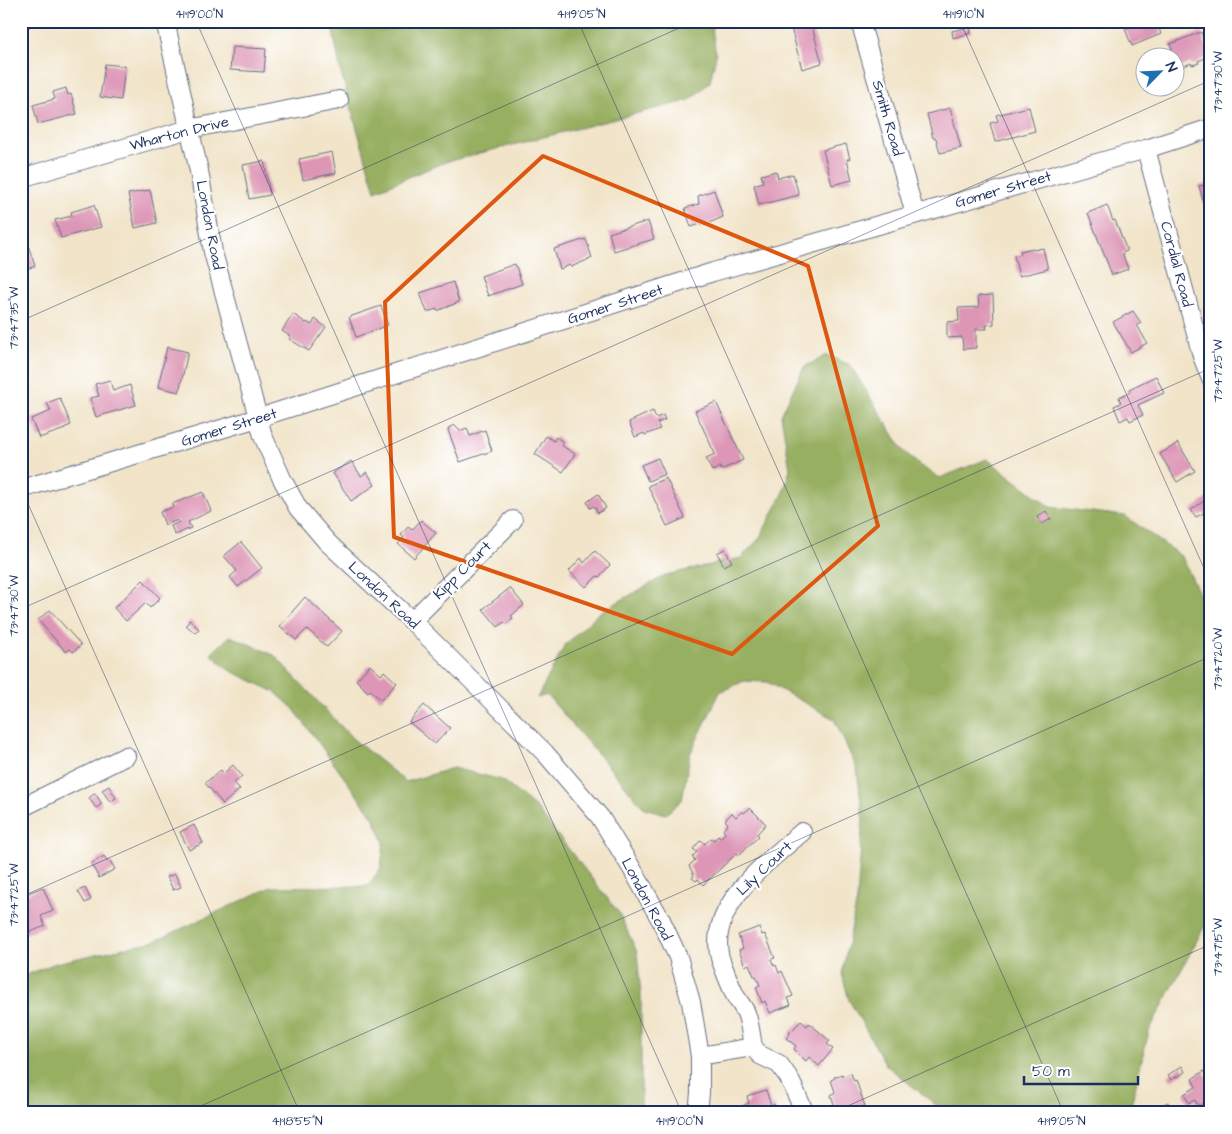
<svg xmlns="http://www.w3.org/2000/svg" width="1232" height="1134" font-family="'Architects Daughter',sans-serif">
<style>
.forest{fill:#97af60;stroke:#596f5f}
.building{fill:#dd96b6}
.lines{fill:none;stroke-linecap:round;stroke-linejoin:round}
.minor-casing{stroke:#666e83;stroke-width:20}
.minor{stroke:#fff;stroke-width:18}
.marked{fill:none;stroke:#de5710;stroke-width:4;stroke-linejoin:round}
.ticks{fill:none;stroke:#1b2f5e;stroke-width:1;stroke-opacity:0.45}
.labels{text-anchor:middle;stroke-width:4.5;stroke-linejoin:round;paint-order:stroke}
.street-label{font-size:15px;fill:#1b2f5e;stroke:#fff}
.neatline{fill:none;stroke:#1b2f5e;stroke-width:2}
.ticks-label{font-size:12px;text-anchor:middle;fill:#1b2f5e}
</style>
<rect width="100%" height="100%" fill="#fff"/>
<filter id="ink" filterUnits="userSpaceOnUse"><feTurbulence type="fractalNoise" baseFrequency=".02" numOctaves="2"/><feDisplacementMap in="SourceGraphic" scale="10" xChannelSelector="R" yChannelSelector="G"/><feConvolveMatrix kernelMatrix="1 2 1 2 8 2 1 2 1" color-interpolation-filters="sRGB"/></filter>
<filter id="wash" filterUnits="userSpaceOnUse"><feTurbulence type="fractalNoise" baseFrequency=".0096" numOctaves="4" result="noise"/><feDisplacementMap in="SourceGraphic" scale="20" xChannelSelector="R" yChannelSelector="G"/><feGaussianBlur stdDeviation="1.12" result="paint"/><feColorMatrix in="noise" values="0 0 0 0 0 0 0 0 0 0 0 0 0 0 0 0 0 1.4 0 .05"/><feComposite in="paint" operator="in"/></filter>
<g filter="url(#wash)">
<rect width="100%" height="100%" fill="#f1e4c9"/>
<g class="forest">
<polygon points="331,21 711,21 716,55 710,82 690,100 445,162 375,191 341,73"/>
<polygon points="827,355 850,365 903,450 919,465 940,478 987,459 1050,507 1125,516 1182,557 1211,619 1211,909 1203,929 1149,1031 1129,1113 946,1113 886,1065 849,1000 842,974 857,900 863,817 857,769 834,719 767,682 744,681 720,692 690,754 682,800 666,814 644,808 547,695 537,698 565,645 600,612 666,575 741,558 759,539 783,494 790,469 781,415 804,367"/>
<polygon points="230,636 274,655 353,739 406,782 453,768 502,780 537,809 619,913 637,952 641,996 641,1113 21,1113 21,977 56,963 155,941 271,887 368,886 381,867 384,842 373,817 293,708 275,692 229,670 211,654"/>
</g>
<g id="blocks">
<g class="building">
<polygon points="1137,21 1156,21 1161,34 1132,46 1125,29 1138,23"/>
<polygon points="811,23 822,63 802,69 791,28"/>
<polygon points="970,27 971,33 953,38 952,31"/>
<polygon points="1201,32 1210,56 1198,61 1199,63 1192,65 1191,63 1179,68 1177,63 1174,64 1174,58 1168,58 1167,54 1173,52 1170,44"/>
<polygon points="232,47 266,49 264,72 230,70"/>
<polygon points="105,64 125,66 121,100 100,97"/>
<polygon points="66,88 68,95 71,94 77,114 38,124 33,105 55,99 53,92"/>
<polygon points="1029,107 1035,131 995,142 990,123 998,121 996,115"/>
<polygon points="950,108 961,148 940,153 936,138 933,138 927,114"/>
<polygon points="846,144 850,159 847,159 852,180 832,185 823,150"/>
<polygon points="332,152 336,173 303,180 299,159"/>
<polygon points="264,161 270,195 249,199 243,165"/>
<polygon points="776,171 778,178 793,174 799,195 759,205 754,185 763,182 761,175"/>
<polygon points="1211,183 1211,218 1208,219 1199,186"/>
<polygon points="150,190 157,223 135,228 128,194"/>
<polygon points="714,190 723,217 702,226 701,224 691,227 685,208 699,204 698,196"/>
<polygon points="94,205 101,227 61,238 55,220 72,216 71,212"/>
<polygon points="1107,205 1113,221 1115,220 1127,251 1122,253 1128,269 1112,275 1088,213"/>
<polygon points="648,221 654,239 614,251 609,233"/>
<polygon points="21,230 23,230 35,266 21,271"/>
<polygon points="586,239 592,258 571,267 570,265 560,269 554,249"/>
<polygon points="1033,248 1034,250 1043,248 1048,269 1019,276 1014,256 1021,254 1020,251"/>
<polygon points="515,264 522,284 488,296 481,276"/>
<polygon points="453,282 459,302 437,311 437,309 427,312 420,293"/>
<polygon points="993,295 994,324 986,325 987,329 976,329 976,348 963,349 962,337 947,338 947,322 959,321 958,308 979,307 978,296"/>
<polygon points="381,306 388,325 356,337 349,317"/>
<polygon points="1133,311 1141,323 1137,325 1147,343 1131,352 1113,322"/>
<polygon points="293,314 306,323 307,322 312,325 315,319 326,327 309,351 289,339 291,337 282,331"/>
<polygon points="167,347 188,352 179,392 158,387"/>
<polygon points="1156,376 1164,393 1138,405 1143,415 1130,421 1128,417 1120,421 1114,406 1121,403 1119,397 1130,392 1129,389"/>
<polygon points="110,380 113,391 130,385 136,405 96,417 90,398 99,396 95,384"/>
<polygon points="60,398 71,425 64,428 65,429 39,438 31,419 51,411 47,403"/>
<polygon points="716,402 743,460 721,470 720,467 712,471 706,458 715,454 695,411"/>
<polygon points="653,411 656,418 663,415 665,420 657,423 660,429 645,435 644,433 635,437 629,422"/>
<polygon points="454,425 460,431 467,428 470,436 485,430 492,451 460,462 448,430 450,427"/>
<polygon points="546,436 554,441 556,437 563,442 561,445 575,454 563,472 535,454"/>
<polygon points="1178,443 1195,471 1177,482 1160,454"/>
<polygon points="658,458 665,474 648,481 641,465"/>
<polygon points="351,461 361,476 367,472 375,485 351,501 333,473"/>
<polygon points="666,478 685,518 667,526 648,486"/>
<polygon points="203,492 211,511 188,522 191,528 175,535 171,526 179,522 178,520 165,525 160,512 173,507 172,504"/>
<polygon points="598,494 606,508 598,513 594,506 590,508 587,502"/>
<polygon points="1211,496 1211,521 1204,513 1196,517 1191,510"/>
<polygon points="1046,511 1051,519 1042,524 1037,517"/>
<polygon points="421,520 436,533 414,558 398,544 404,538 401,535 408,527 412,530"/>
<polygon points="241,542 262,568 238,587 230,577 237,571 224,556"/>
<polygon points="725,549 732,562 724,566 717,553"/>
<polygon points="595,551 610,565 599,577 597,576 586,587 569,571 581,558 584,563"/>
<polygon points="143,580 160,598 150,608 146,603 126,621 114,608"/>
<polygon points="510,588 524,605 511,616 513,618 506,624 504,622 498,627 483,609"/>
<polygon points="305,597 342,631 327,647 307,629 296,640 280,626"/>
<polygon points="50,610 81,645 73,652 70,649 66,652 38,620"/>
<polygon points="190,620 199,629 195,633 186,625"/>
<polygon points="370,665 381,675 384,671 397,683 381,700 370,690 368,692 356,680"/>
<polygon points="424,705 450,728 435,744 409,722"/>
<polygon points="233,765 242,776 234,783 240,789 223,804 205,783 221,770 224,773"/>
<polygon points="109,786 116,798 110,802 102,790"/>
<polygon points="95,793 102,804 96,808 89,798"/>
<polygon points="750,808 766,824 757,834 759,836 739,855 737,853 703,885 698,879 696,881 692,878 694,875 689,866 695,860 692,857 697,852 693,849 701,840 705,844 711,838 714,840 718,836 720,838 725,833 723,830 728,824 725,820 732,813 736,817 742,811 744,813"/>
<polygon points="194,825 203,843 189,850 180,832"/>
<polygon points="104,856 108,862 110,861 115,869 99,878 91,864"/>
<polygon points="175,874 181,887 173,890 167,877"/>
<polygon points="43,887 53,911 41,916 45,926 21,936 21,907 25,905 21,896"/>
<polygon points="85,888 91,900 85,903 78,891"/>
<polygon points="759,927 762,935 765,934 775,958 771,959 774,966 776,965 779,973 782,971 793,996 788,998 791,1005 770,1013 765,1001 762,1003 756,987 760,985 756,976 754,976 749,964 745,966 739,950 743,948 738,935"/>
<polygon points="801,1021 807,1026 809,1023 830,1041 827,1044 833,1049 819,1066 809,1057 806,1061 794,1049 796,1046 786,1038 790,1034 789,1033"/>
<polygon points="1182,1066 1185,1072 1171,1080 1168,1075"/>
<polygon points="1204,1071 1209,1080 1211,1079 1211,1099 1198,1106 1195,1100 1189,1103 1184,1094 1196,1087 1192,1079"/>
<polygon points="851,1073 854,1081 856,1080 865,1106 862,1107 864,1113 841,1113 840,1110 836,1111 831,1095 835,1092 831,1080 835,1078 834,1077 842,1074 843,1076"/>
<polygon points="766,1090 771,1106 774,1104 777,1113 744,1113 742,1106 749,1103 747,1096"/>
<polygon points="1168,1102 1173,1113 1153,1113 1151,1110"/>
</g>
</g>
</g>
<g filter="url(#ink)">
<use href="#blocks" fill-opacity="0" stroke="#666e83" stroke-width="1"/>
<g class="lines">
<g class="minor-casing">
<g id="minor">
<polyline points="165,21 199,171 213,252 263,436 282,479 298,508 327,542 412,621 545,753 600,817 631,867 661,920 678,957 691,1002 700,1056 700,1093 698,1113"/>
<polyline points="860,21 915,214"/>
<polyline points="1146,149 1202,356 1211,379"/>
<polyline points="21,178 189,129 339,100"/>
<polyline points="21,489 258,418 713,272 1146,149 1211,128"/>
<polyline points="412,621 513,520"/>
<polyline points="21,808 126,756"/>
<path d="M753,1047C751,1036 750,1023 746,1013C743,1006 737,1000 734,993C729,982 724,969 720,958C706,906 769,861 802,832"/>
<polyline points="700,1056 753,1047 760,1055 779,1064 789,1078 805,1113"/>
</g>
</g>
<use href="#minor" class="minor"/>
</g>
</g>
<path class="marked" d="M543,156L808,266L878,526L732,654L394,537L385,302Z"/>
<path class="ticks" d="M196,21L682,1113M578,21L1064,1113M960,21L1211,584M21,33L47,21M21,321L695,21M21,488L300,1113M21,609L1211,80M21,897L1211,368M185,1113L1211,656M832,1113L1211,944"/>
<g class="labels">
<g class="street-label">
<text transform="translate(888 118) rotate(74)" y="5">Smith Road</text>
<text transform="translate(179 133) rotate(-14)" y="5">Wharton Drive</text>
<text transform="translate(1003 189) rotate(-16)" y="5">Gomer Street</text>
<text transform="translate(210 225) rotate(79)" y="5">London Road</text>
<text transform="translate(1177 264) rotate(75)" y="5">Cordial Road</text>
<text transform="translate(615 304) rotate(-18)" y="5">Gomer Street</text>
<text transform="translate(229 427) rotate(-17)" y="5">Gomer Street</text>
<text transform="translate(462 570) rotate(-45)" y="5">Kipp Court</text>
<text transform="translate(384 595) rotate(43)" y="5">London Road</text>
<text transform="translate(764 868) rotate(-44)" y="5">Lily Court</text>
<text transform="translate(647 899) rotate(62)" y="5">London Road</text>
</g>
</g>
<rect width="1232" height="1134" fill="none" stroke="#fff" stroke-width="55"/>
<g transform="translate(1160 72) rotate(66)"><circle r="24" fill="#ffffff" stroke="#a4acbf"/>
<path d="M0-4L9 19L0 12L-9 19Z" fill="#1f6fb2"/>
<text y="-8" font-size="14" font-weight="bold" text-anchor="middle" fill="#1b2f5e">N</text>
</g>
<path d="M1024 1076v8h114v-8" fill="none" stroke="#1b2f5e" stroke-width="2.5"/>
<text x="1032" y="1076" font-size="15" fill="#1b2f5e" stroke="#ffffff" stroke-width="4" paint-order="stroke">50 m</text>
<rect x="28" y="28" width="1176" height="1078" class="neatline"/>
<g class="ticks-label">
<text x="199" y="18">41°19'00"N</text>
<text x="581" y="18">41°19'05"N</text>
<text x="963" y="18">41°19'10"N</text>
<text transform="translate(1218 82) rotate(-90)" y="4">73°47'30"W</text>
<text transform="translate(14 318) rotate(-90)" y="4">73°47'35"W</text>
<text transform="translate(1218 371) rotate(-90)" y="4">73°47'25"W</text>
<text transform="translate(14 606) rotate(-90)" y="4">73°47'30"W</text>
<text transform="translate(1218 659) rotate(-90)" y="4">73°47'20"W</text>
<text transform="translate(14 895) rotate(-90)" y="4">73°47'25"W</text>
<text transform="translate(1218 947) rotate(-90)" y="4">73°47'15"W</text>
<text x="297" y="1125">41°18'55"N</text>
<text x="679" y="1125">41°19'00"N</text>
<text x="1061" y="1125">41°19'05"N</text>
</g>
</svg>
